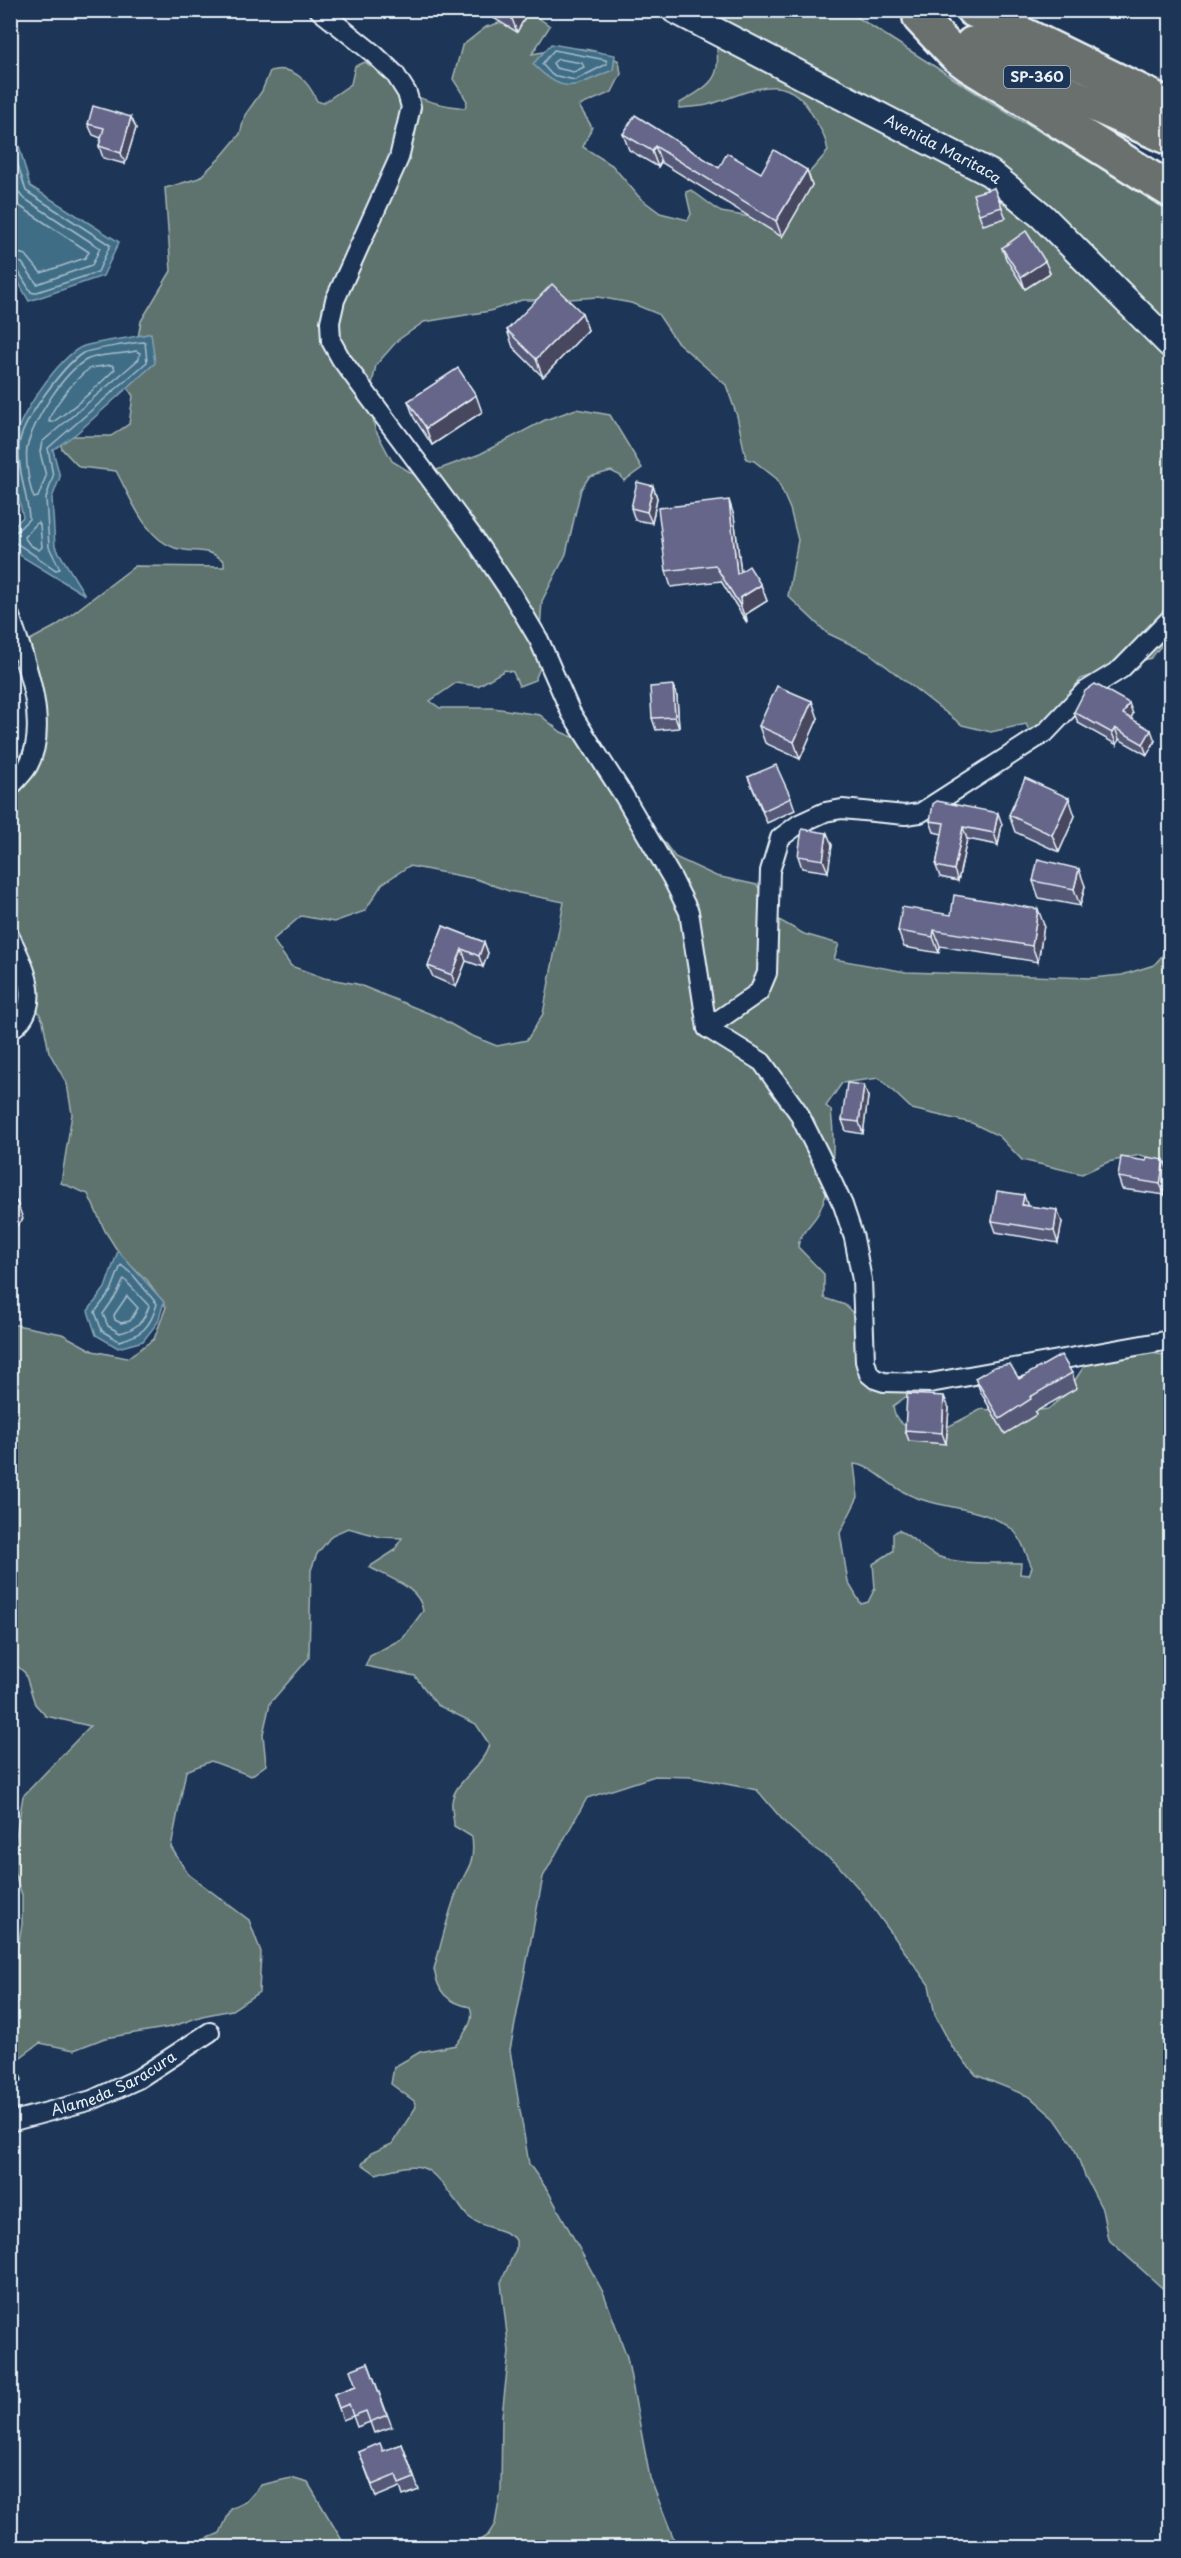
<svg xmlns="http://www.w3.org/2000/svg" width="1181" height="2558" font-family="'Playpen Sans',sans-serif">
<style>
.green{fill:#5e736e;stroke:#a3b2b3;stroke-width:1.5;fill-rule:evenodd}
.water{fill:#416d86;stroke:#84a2b4;stroke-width:1.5}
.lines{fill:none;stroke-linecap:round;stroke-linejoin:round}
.shore{stroke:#a5bcca;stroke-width:1.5}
.street-casing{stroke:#e8f1f8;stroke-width:22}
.secondary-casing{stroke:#e8f1f8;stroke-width:30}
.highway-casing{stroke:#e8f1f8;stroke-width:38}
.street{stroke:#1d3557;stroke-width:18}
.secondary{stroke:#1d3557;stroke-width:26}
.highway{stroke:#6b706d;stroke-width:33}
.wall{fill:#575877;stroke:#e8f1f8;stroke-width:1.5}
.shaded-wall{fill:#474761;stroke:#e8f1f8;stroke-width:1.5}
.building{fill:#65668a;stroke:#e8f1f8;stroke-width:1.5}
.labels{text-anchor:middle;stroke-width:5;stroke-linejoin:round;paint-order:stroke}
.shield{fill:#1d3557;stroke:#abb9c8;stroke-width:1.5}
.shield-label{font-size:14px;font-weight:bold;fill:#e8f1f8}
.street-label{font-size:15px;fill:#e8f1f8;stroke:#1d3557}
</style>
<rect width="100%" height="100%" fill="#1d3557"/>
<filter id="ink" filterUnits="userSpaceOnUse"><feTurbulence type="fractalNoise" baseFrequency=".0167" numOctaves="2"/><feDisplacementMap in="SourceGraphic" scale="12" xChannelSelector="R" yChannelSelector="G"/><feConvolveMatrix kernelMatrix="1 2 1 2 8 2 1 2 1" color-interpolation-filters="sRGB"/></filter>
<g filter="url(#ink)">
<g class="green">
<path d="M846,10L1014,117L1170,205V635L1151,658L1081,679L1033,739L1026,724L991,732L962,725L869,653L827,633L788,596L798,540L790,509L777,479L754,461L746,459L737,416L726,385L676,341L658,314L631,303L598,297L556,300H522L490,311L424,322L398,340L376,365L369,399L375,429L392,461L418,477L480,454L545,420L576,409L610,415L642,468L624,481L621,476L611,471L589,477L581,489L566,554L542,601L540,629L544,658L535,680L519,686L513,672L505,670L478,686L456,683L430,701L440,708H493L540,715L561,732L580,740L612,772L675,857L716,876L757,885L779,920L804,934L839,944L834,959L906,972L1092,978L1122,975L1154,965L1170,947V1163L1140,1155L1108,1162L1082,1174L1022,1160L999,1136L972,1123L912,1109L879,1078L842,1083L826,1106L831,1110C835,1142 834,1181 819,1212C813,1224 799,1233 798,1247L824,1274V1298L845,1305L852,1312L861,1358L871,1379L911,1393L893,1406C895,1429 915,1428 934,1434L982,1409L1016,1413L1048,1409L1065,1395L1089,1359L1121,1348L1170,1356V2295L1108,2239L1102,2209L1085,2176L1073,2145L1055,2119L1030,2097L976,2075L952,2047L935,2015L929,1985L860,1890L836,1863L811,1846L786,1824L757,1790L690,1777L655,1776L587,1798L543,1877L510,2050L529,2164L548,2191L604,2294L627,2357L650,2478L677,2547H469L488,2535L495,2524L501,2490L502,2416L509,2352L501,2282L516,2249V2240C503,2227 484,2229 470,2218C464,2214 460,2205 455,2200C425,2161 423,2161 376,2174L362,2164L371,2153L392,2144L416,2107L414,2101L391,2084L394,2067L420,2052L456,2045C464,2033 476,2021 470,2007C446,2002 438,1992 434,1969C442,1942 448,1912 459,1886C469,1865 475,1863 472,1837L454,1826C454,1818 451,1810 452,1802C454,1781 483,1768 489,1744L476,1724L437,1705L415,1676L365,1666L370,1656L403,1638L423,1611C420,1587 389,1578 369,1567L394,1551L402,1538L381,1537L348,1528L332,1535L317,1554L311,1570L309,1658L270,1703L263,1734L266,1765L251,1776L211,1761L186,1771L171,1847L188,1874L249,1920L261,1952L259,1992L232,2010L202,2016L171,2027L105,2038L74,2050L40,2043L11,2064V1966L16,1957L22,1924V1895L11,1864L23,1796L90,1726L46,1716L35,1704L25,1673L11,1660V1324L62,1334L93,1351L127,1358L154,1339L166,1307L147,1280L122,1258L105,1231L88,1194L61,1183L72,1114L67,1084L49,1052L43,1021L34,1003L38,984L10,937L11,772L29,739L28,641L56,626L135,566L224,567V561C205,546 195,554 175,548C145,539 130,496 116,471L79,467L62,449L59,439L64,436H111L129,424L133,396L121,378L134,359L141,321L171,271L165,188L199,178L220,158L240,134L245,115L262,91L270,71C293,64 309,82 317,101L323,103L351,84L355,66L365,62C404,90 415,103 465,108L467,101L453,79L462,46L486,27L518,17H537L550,26L532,54C567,48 586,43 619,61L621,74L612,92L579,106L592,127L583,147L612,165L640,198L660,213L688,220L691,214L686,192L691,190L721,212L768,220L828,151C826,137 820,128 813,116C786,65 749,94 707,105C698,107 688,107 679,108L680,103C724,78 719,74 715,27L693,11ZM409,866L476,879L509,891L564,902L543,1014L527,1040L497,1046L470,1035L438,1017L357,984L324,978L291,966L273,940L301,916L334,922L365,911L382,884ZM854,1464C873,1466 885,1482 902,1491C937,1511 982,1504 1013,1530C1022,1538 1027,1557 1032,1567L1029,1575L1020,1574L1021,1563C995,1562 961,1566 937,1556C922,1550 913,1536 898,1530L893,1534V1551L873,1564L875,1588L868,1602L861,1604L848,1582L840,1533L858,1497Z"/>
<polygon points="291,2478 308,2483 346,2547 188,2547 220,2533 231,2509 246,2502 261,2485"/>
</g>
<g class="water">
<path d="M551,44L615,55L613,70C575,85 566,98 533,64Z"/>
<polygon points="11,116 30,186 119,242 103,276 29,301 11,269"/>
<path d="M151,333L155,363L77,433L53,450L60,477L52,498L55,546L85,595L21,556L11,543V529L23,517C18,494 11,469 13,445C15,421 61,353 84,346C104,340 130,339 151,333Z"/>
<polygon points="118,1251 164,1302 158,1322 143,1341 118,1348 96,1335 88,1311 105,1288"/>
</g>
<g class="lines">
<g class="shore">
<polygon points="554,50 606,60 607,64 575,80 552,75 542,64"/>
<polygon points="558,59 582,63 584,67 574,72 556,68 553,63"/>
<polyline points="10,139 26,191 110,245 98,272 34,293 31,292 17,269 10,267"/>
<polyline points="10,167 17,190 22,197 100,248 92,265 37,284 22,263 10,260"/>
<polyline points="10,197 18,205 89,252 85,258 41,273 26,255 10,251"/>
<path d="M136,351L140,353L139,359L42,442L40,452L46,476L38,497L34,498C29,487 24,455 28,443C36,418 62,374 86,360C99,353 121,355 136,351Z"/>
<path d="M112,365L115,369C96,388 75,407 53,422H49C50,409 77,377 89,369C95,366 105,366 112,365Z"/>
<polygon points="38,522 40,525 42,547 39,550 30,545 24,537"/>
<path d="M10,533L17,531L29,519C28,495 17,471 19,446C20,424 63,365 83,353C88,350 138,342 145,342L147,362L48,448L53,476L46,498L49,547L60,569L56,570C49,566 14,540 10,540"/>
<path d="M121,1265L133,1275L157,1304C150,1328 142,1335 119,1341L102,1331L95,1312L111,1291Z"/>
<path d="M124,1279L149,1306C144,1322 136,1329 120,1333L108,1326L103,1314L117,1294Z"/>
<polygon points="127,1296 138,1308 130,1321 121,1323 115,1320 114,1315"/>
</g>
<g class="street-casing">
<g id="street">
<polyline points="319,10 374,54 395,74 407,93 411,107 399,158 335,300 330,322 331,341 341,359 471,534 513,596 539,640 571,713 624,796 672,878 689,912 707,1028"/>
<path d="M10,616C24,657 51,724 28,766C24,773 16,781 10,787"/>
<path d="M10,937C25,966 45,1008 10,1030"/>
<polyline points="707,1028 762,1062 798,1112 820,1156 843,1205 854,1238 862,1280 865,1361 869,1374 875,1379 884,1382 930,1383 1170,1340"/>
<polyline points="707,1028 759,992 767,973 770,871 780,838 799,824 825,812 842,809 905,815 920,813 1046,732 1084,692 1121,669 1170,619"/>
<path id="s1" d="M10,2122L92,2100L138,2079L210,2032"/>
</g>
</g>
<g class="secondary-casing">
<g id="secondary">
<path id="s2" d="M675,10L990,173L1042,216L1170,344"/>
</g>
</g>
<g class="highway-casing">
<g id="highway">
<polyline points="973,10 1170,106"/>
<polyline points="920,18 954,54 969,65 1170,190"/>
<polyline points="972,44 1072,95 1170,138"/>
</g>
</g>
<use href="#street" class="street"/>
<use href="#secondary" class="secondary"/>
<use href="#highway" class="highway"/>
</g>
<g class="wall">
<polygon points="480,10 529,10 517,32"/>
<polygon points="131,117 136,128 125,164 103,158 99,146 101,138 93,135 88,124"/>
<polygon points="623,134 719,168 761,173 807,170 812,185 782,237 661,162 658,167 629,150"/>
<polygon points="994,188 1006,218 983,225 979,214"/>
<polygon points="1002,248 1050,273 1025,289 1006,259"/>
<polygon points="582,313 588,330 543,377 513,347 507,330"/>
<polygon points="408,401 482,412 432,445 414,418"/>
<polygon points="653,486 657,498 652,523 635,520 631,508"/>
<polygon points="734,516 741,572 761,585 767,601 746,614 747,623 721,581 671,587 666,571"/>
<polygon points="677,697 679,728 656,730 652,718"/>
<polygon points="1074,712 1133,714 1131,718 1155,741 1147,755 1119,739 1117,745 1078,723"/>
<polygon points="818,718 800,759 765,743 759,726"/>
<polygon points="748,777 791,798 795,810 767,823"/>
<polygon points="1009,815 1075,816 1059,852 1015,832"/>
<polygon points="930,821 1002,824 998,845 967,839 958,881 940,877 936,866 942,834 934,832"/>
<polygon points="832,845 828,872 802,868 798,856"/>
<polygon points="1033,881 1085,886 1080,906 1039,898"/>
<polygon points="951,915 1044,925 1038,962 940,946 939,953 904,947 898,931"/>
<polygon points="443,926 484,942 488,953 483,967 466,961 456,987 433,977 428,966"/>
<polygon points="868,1097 863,1134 846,1131 842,1120"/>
<polygon points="1164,1160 1168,1171 1165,1195 1122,1189 1118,1177 1146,1161"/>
<polygon points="1027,1206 1062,1222 1058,1243 996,1232 992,1221"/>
<polygon points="1072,1373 1077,1388 1035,1412 1036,1415 1005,1434 981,1393 975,1378 1019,1379"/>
<polygon points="949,1408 946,1444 909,1441 905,1430"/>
<polygon points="368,2363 392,2427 374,2433 370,2422 357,2427 353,2416 343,2420 334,2394 356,2386"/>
<polygon points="402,2444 419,2490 403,2496 400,2487 376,2497 359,2452 383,2451"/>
</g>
<g class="shaded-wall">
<polygon points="514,10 529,10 517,32 511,16"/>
<polygon points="131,117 136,128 125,164 121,153"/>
<polygon points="655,146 661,162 658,167 652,151"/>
<polygon points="807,170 812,185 782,237 776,221"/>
<polygon points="1045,261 1050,273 1025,289 1021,277"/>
<polygon points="582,313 588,330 543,377 536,359"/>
<polygon points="476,395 482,412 432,445 426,428"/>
<polygon points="653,486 657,498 652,523 647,512"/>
<polygon points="729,500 734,516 743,590 737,574"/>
<polygon points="761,585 767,601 746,614 747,623 741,607 740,598"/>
<polygon points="673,685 677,697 679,728 675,717"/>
<polygon points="812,701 818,718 800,759 794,742"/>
<polygon points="1129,703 1133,714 1127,725 1123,714"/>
<polygon points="1115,728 1119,739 1117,745 1112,733"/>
<polygon points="1151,730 1155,741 1147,755 1143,744"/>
<polygon points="1069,798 1075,816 1059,852 1052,835"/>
<polygon points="998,813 1002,824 998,845 994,833"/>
<polygon points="963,827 967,839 958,881 954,870"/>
<polygon points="827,833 832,845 828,872 823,860"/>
<polygon points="1079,869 1085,886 1080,906 1074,889"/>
<polygon points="1038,909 1044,925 1038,962 1032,946"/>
<polygon points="934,930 940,946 939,953 933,937"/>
<polygon points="484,942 488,953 483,967 479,956"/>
<polygon points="462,949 466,961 456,987 452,975"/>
<polygon points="864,1085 868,1097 863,1134 859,1122"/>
<polygon points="1164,1160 1168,1171 1165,1195 1160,1184"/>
<polygon points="1024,1195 1028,1207 1022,1205"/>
<polygon points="17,1202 23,1219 10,1232 10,1209"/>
<polygon points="1057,1210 1062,1222 1058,1243 1054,1231"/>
<polygon points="944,1396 949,1408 946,1444 942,1433"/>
<polygon points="17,2068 22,2080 10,2087 10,2073"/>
</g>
<g class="building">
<polygon points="501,10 514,10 511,16"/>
<polygon points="93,106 131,117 121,153 99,146 104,128 88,124"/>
<polygon points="635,115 719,168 727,153 761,173 774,150 807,170 776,221 655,146 652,151 623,134"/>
<polygon points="994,188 1002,207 979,214 973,194"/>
<polygon points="1026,231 1045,261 1021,277 1002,248"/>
<polygon points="552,284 582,313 536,359 507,330"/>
<polygon points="458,368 476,395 426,428 408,401"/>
<polygon points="637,482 653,486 647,512 631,508"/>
<polygon points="729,500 737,574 749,566 761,585 740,598 741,607 715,565 666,571 658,508"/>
<polygon points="1095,684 1129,703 1123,714 1151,730 1143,744 1115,728 1112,733 1074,712 1085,691"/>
<polygon points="673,685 675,717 652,718 650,687"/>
<polygon points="777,686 812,701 794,742 759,726"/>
<polygon points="776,765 791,798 763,811 748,777"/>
<polygon points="1025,778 1069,798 1052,835 1009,815"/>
<polygon points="937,801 998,813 994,833 963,827 954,870 936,866 944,823 930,821 933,804"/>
<polygon points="802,829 827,833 823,860 798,856"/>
<polygon points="1038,859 1079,869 1074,889 1033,881"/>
<polygon points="954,895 1038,909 1032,946 934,930 933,937 898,931 902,907 951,915"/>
<polygon points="443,926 484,942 479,956 462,949 452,975 428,966"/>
<polygon points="847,1083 864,1085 859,1122 842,1120"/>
<polygon points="1121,1157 1146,1161 1147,1157 1164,1160 1160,1184 1118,1177"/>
<polygon points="997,1191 1024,1195 1022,1205 1057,1210 1054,1231 992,1221"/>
<polygon points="10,1196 17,1202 10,1209"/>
<polygon points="1061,1355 1072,1373 1030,1397 1031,1399 1000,1419 975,1378 994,1367 1010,1364 1019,1379"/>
<polygon points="907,1394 944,1396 942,1433 905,1430"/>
<polygon points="10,2058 17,2068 10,2073"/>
<polygon points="368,2363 387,2415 370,2422 366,2411 353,2416 349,2404 339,2408 334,2394 356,2386 350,2370"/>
<polygon points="380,2443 383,2451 402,2444 414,2478 399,2484 396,2475 372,2485 359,2452"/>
</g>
</g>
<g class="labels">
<rect class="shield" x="1004" y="66" width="66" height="22" rx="4.5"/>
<g class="shield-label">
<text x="1037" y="82">SP-360</text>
</g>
<g class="street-label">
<text dy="5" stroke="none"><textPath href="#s2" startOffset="302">Avenida Maritaca</textPath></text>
<text dy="5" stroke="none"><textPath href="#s1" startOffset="111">Alameda Saracura</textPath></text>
</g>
</g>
<rect width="1181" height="2558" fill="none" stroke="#1d3557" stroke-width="36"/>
<rect x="18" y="18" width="1145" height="2522" fill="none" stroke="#e8f1f8" stroke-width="2" filter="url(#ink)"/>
</svg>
